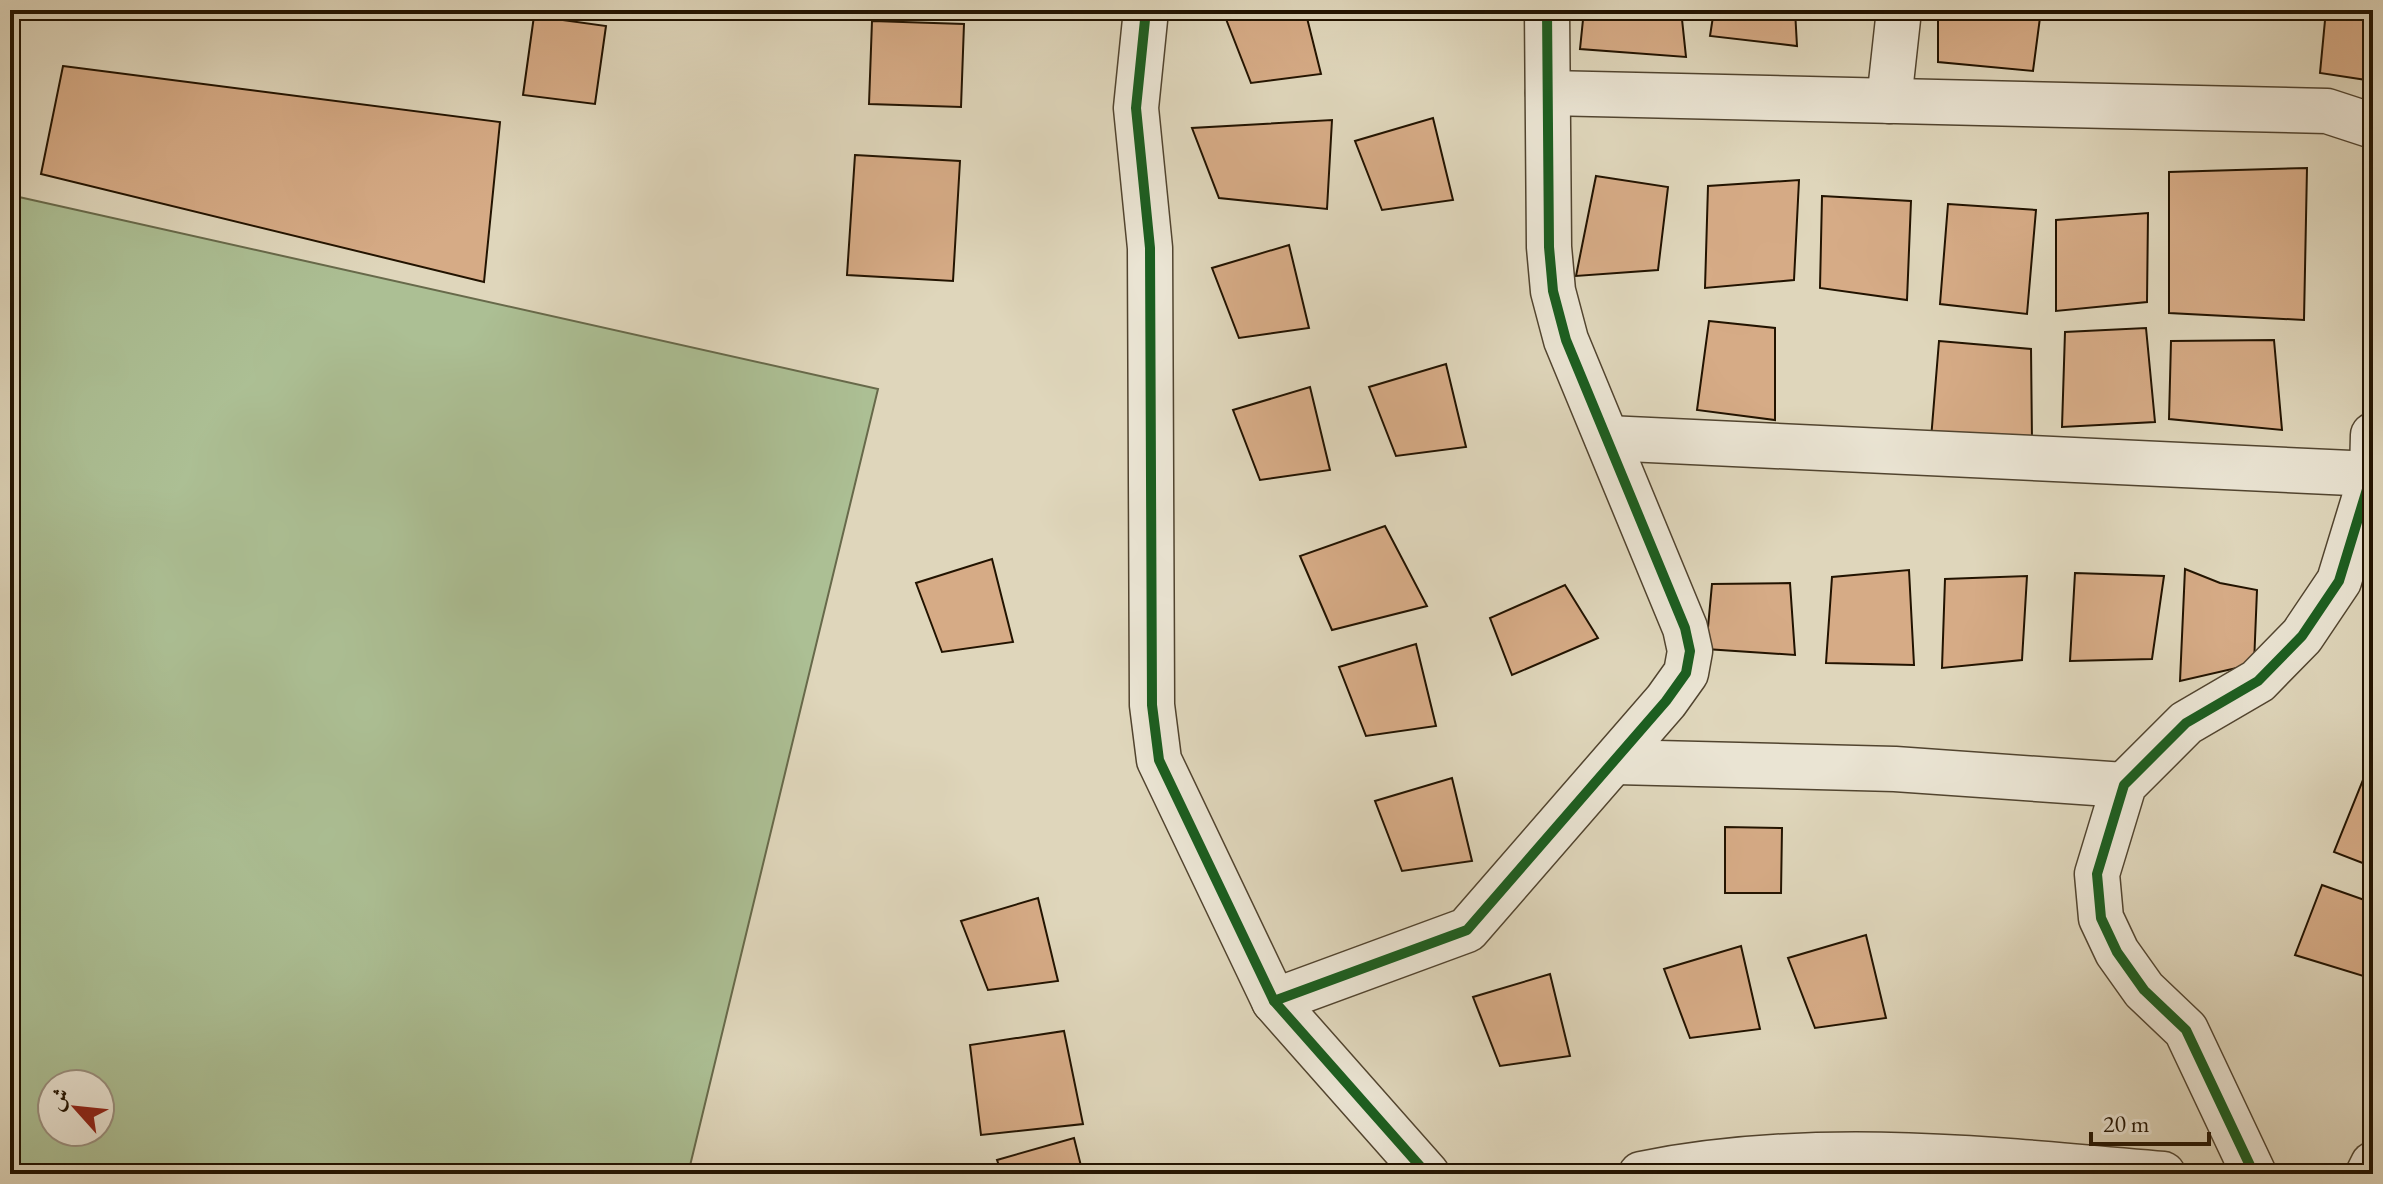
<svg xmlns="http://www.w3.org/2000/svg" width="2383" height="1184" font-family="'EB Garamond',Amiri,serif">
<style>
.green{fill:#acbf94;stroke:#67694a;stroke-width:2;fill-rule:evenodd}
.building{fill:#d6ab86;stroke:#221300;stroke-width:2}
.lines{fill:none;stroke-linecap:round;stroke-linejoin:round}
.minor-casing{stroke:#51442f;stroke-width:47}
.minor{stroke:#eae4d3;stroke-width:44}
.cycleway-casing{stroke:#eae4d3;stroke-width:15}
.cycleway{stroke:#1b5e20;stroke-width:10}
</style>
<rect width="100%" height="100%" fill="#dfd6bb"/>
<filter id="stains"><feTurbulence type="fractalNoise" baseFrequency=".0025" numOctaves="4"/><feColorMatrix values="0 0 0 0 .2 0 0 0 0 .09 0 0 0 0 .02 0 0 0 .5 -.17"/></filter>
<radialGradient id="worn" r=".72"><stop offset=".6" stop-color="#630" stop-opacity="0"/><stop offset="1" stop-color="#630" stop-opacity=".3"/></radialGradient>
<path class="green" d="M10,195L878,389L688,1174H10ZM52,1084H100V1132H52Z"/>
<g class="building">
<polygon points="1238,10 1305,10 1321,74 1251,83 1224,14"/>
<polygon points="1584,10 1681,10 1686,57 1580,49"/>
<polygon points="1714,10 1795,10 1797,46 1710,36"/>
<polygon points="1938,10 2041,10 2033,71 1938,62"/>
<polygon points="2326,10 2373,10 2373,81 2320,73"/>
<polygon points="534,16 606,26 595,104 523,95"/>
<polygon points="872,21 964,24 961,107 869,104"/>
<polygon points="63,66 500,122 484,282 41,174"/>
<polygon points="1433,118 1453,200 1382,210 1355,141"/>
<polygon points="1332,120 1327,209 1219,198 1192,128"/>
<polygon points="855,155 960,161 953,281 847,275"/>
<polygon points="2307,168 2304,320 2169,313 2169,172"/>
<polygon points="1596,176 1668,187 1658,270 1576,276"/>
<polygon points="1799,180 1794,280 1705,288 1708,186"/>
<polygon points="1822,196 1911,201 1907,300 1820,288"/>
<polygon points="1948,204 2036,210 2027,314 1940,304"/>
<polygon points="2148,213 2147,302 2056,311 2056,220"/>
<polygon points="1289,245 1309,328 1239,338 1212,268"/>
<polygon points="1709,321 1775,328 1775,420 1697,410"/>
<polygon points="2146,328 2155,422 2062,427 2065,332"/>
<polygon points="2274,340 2282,430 2169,419 2171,341"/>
<polygon points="1939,341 2031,349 2032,441 1931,439"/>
<polygon points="1446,364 1466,447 1396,456 1369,387"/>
<polygon points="1310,387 1330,470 1260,480 1233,410"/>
<polygon points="1385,526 1427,606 1332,630 1300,556"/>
<polygon points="992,559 1013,642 942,652 916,583"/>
<polygon points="2185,569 2220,583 2257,590 2254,664 2180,681"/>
<polygon points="1909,570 1914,665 1826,663 1832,577"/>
<polygon points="2075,573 2164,576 2152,659 2070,661"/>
<polygon points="2027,576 2022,660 1942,668 1945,579"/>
<polygon points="1790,583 1795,655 1706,649 1712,584"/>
<polygon points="1565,585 1598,638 1512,675 1490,618"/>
<polygon points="1416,644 1436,726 1366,736 1339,667"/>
<polygon points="1452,778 1472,861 1402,871 1375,801"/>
<polygon points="2363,780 2373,785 2373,867 2334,852"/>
<polygon points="1725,827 1782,828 1781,893 1725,893"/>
<polygon points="2322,885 2373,903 2373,979 2295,955"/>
<polygon points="1038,898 1058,981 988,990 961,921"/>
<polygon points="1866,935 1886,1018 1815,1028 1788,958"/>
<polygon points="1741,946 1760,1029 1690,1038 1664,969"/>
<polygon points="1550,974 1570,1056 1500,1066 1473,997"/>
<polygon points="1064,1031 1083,1124 981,1135 970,1045"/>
<polygon points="1074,1138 1083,1174 1002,1174 997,1160"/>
</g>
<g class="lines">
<g class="minor-casing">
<g id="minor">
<polyline points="1146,10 1136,108 1150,248 1152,705 1159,760 1274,1001 1427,1174"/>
<polyline points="1548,93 2327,111 2373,126"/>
<polyline points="1889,101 1899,10"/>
<polyline points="1607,438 2373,474"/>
<polyline points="1616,762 1895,769 2124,785"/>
<polyline points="1274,1001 1467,930 1666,701 1686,673 1690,651 1685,628 1566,340 1553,291 1549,247 1547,10"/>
<path d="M1641,1174C1813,1139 1990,1159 2163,1174"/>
<polyline points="2254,1174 2186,1030 2144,990 2117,952 2101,918 2097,874 2124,785 2186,723 2258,681 2302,636 2339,581 2372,473 2373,435"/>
<polyline points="2368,1174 2373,1164"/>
</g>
</g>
<use href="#minor" class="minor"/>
<g class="cycleway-casing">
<g id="cycleway">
<polyline points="1146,10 1136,108 1150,248 1152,705 1159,760 1274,1001 1427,1174"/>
<polyline points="1274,1001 1467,930 1666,701 1686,673 1690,651 1685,628 1566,340 1553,291 1549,247 1547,10"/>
<polyline points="2254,1174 2186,1030 2144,990 2117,952 2101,918 2097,874 2124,785 2186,723 2258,681 2302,636 2339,581 2372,473 2373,435"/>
</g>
</g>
<use href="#cycleway" class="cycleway"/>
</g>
<rect width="2383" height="1184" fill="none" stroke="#dfd6bb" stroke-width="40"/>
<rect x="12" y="12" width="2359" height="1160" fill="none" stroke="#221300" stroke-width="4"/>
<rect x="20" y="20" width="2343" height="1144" fill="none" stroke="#221300" stroke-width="2"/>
<g transform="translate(76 1108) rotate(297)"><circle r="38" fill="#eae4d3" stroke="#9a907f" stroke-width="2"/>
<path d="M0-6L14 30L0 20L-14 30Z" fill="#8f2418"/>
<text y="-12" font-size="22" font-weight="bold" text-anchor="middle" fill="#221300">ش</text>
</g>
<path d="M2091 1132v12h118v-12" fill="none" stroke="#221300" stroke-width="4"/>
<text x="2103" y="1132" font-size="24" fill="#221300" stroke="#eae4d3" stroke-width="6" paint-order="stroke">20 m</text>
<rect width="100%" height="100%" filter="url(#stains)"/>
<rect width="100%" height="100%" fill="url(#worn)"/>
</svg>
